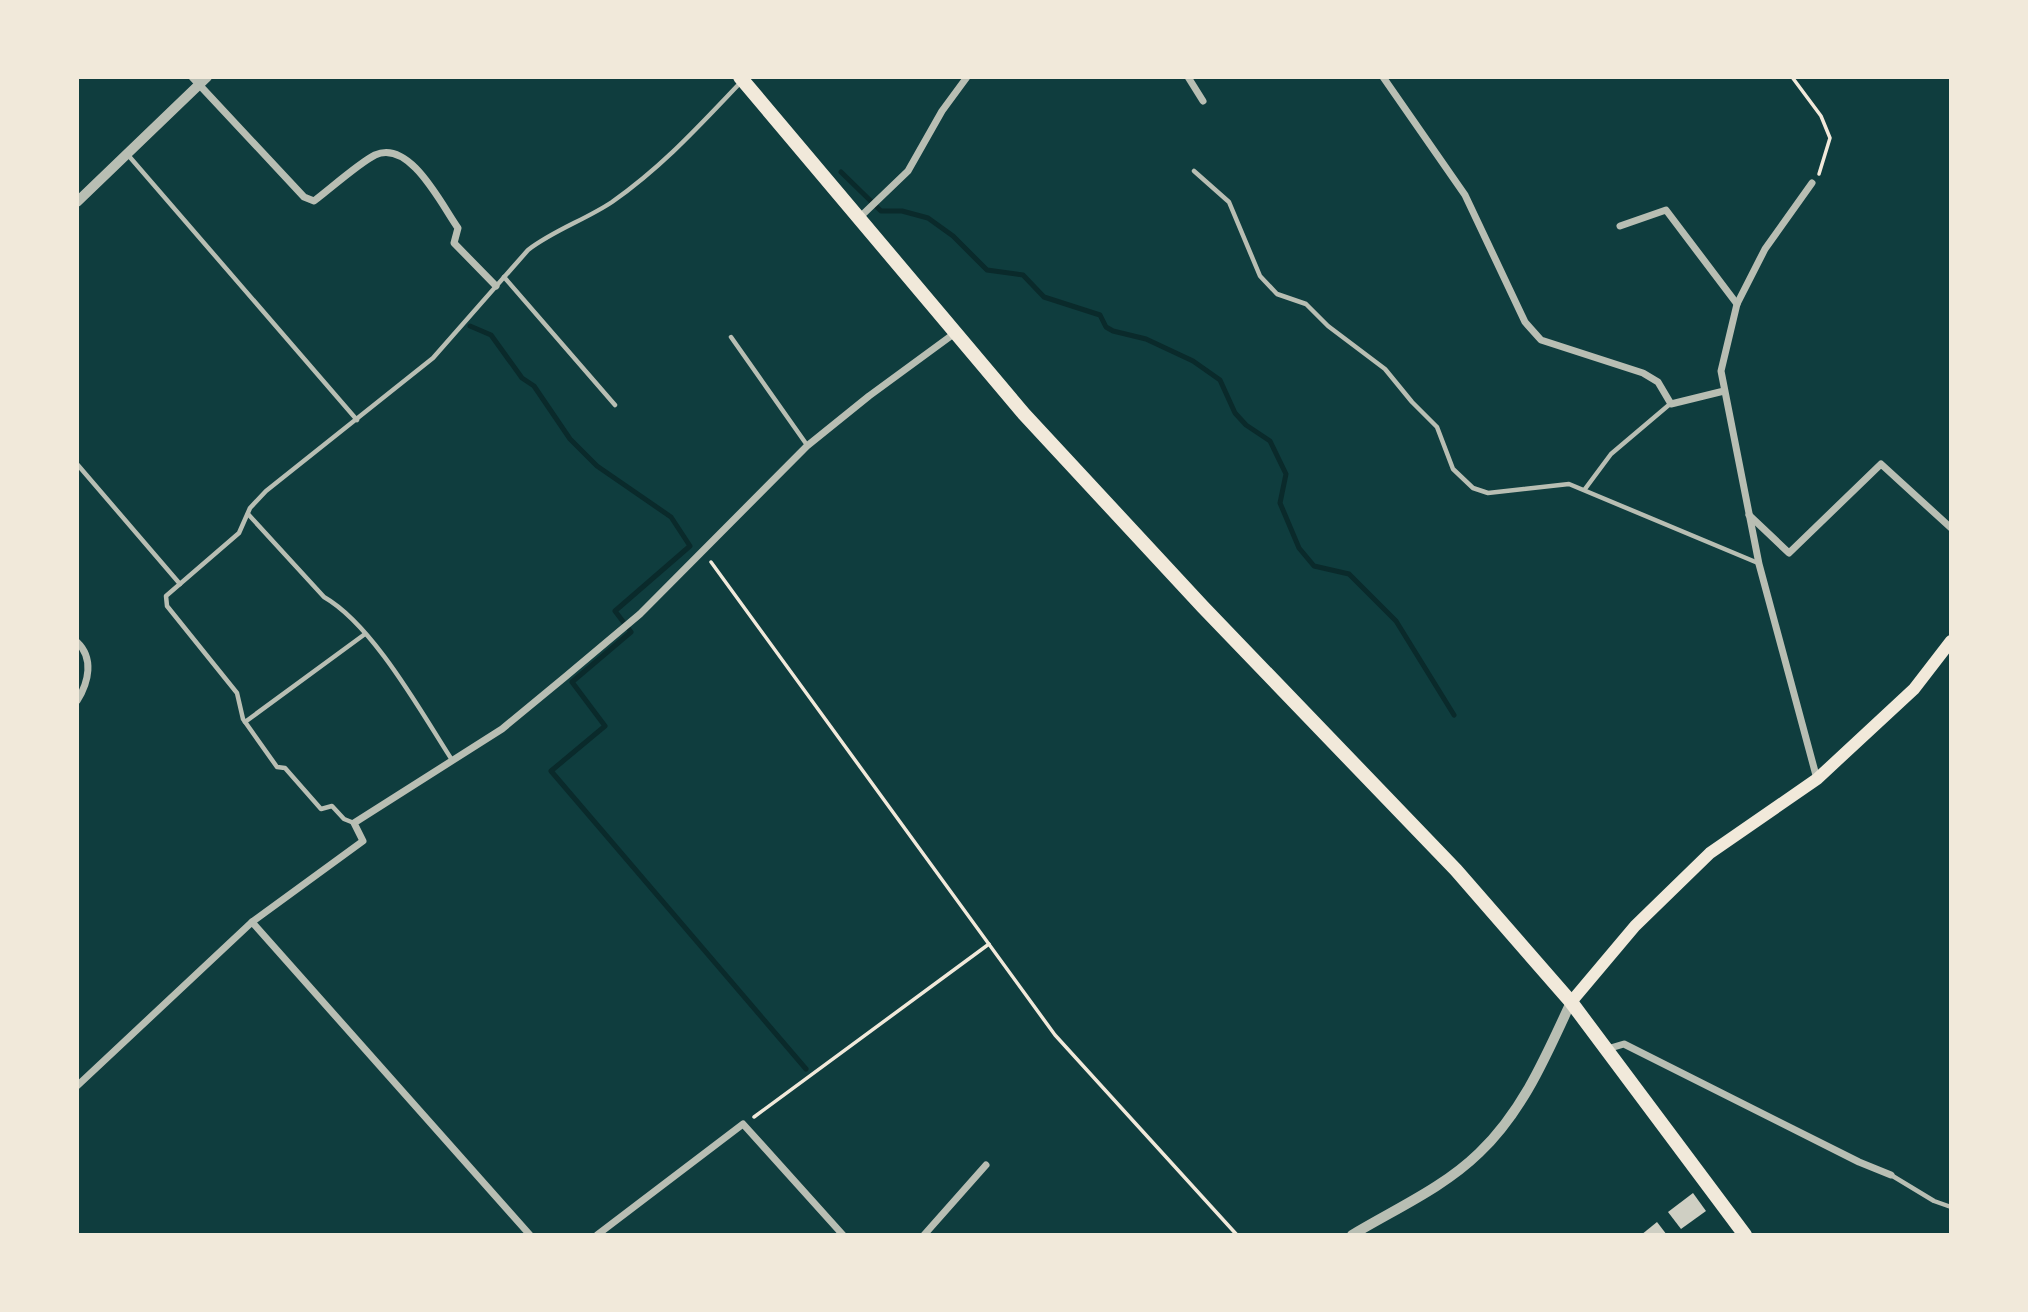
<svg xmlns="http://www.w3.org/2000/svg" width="2028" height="1312" font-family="Barlow,sans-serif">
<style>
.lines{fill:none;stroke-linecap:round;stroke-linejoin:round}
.stream{stroke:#0a2a2b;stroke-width:5}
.building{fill:#cfcfc3}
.path{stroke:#f1e9da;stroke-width:3.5}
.service{stroke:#b8beb3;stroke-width:4.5}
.minor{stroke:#b8beb3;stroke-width:7}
.tertiary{stroke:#b8beb3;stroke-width:10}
.secondary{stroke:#f1e9da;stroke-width:12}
.trunk{stroke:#f1e9da;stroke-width:14}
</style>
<rect width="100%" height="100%" fill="#0f3d3e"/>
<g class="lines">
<g class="stream">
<polyline points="841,172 881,211 902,211 928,218 953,236 987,270 1023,275 1044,297 1100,315 1106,327 1113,331 1146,339 1193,361 1220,380 1235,413 1246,425 1270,441 1286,474 1280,503 1299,548 1314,566 1349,574 1396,621 1454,715"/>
<polyline points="470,326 491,335 522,378 534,386 570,439 597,466 671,517 690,546 615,611 631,632 572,682 605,726 551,771 806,1069"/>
</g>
</g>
<g class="building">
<polygon points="1693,1193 1706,1211 1681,1229 1668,1212"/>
<polygon points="1657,1222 1667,1235 1641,1235"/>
</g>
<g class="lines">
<g class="path">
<polyline points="1792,77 1821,116 1830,138 1819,174"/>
<polyline points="711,562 1055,1035 1237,1235"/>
<polyline points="754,1117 989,944"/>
</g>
<g class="service">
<polyline points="128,155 357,420"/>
<polyline points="1194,171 1229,202 1260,276 1277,294 1306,304 1328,326 1385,369 1412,402 1437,427 1453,469 1473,488 1488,493 1569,484 1758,563"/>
<polyline points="504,277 615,405"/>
<polyline points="731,337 807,445"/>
<polyline points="77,464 180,584"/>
<polyline points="1585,489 1611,454 1670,404"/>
<path d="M248,514L324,597C373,625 421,712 452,760"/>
<polyline points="245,722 365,634"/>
<path d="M354,823L344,819L332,806L321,809L285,768L277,767L243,719L237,693L167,606L166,596L239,533L250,508L266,491L433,358L528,250C554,230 585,220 612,202C663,166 698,127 741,82"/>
<polyline points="1891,1175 1934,1201 1951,1207"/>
</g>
<g class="minor">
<path d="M192,77L304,197L314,201C330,189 359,163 375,155C410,139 441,204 458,228L454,243L496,286"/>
<polyline points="1188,77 1203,101"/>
<polyline points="1383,77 1465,195 1525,322 1541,340 1643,373 1658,382 1671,404 1724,391"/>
<polyline points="1812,183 1765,249 1737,304 1721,371 1759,564 1817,779"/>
<polyline points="859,218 908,171 942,111 967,77"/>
<polyline points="1620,226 1666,210 1737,304"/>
<polyline points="1749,515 1789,553 1881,464 1951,528"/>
<path d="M77,642C94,658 89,682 77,701"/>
<polyline points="252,922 363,841 354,823 502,729 565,677 640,614 807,446 869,396 955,333"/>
<polyline points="1607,1049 1624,1044 1859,1162 1891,1175"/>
<polyline points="77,1086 252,922 530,1235"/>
<polyline points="597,1235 743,1124 843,1235"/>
<polyline points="924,1235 986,1165"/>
</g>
<g class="tertiary">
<polyline points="77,202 207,77"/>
<path d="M1352,1235C1395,1209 1443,1188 1479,1153C1523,1111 1546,1056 1571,1002"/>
</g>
<polyline class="secondary" points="1571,1002 1635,926 1710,853 1817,779 1914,689 1951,641"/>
<polyline class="trunk" points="740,77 1024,414 1203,607 1456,870 1571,1002 1745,1235"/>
</g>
<rect width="2028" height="1312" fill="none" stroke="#f1e9da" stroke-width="158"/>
</svg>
